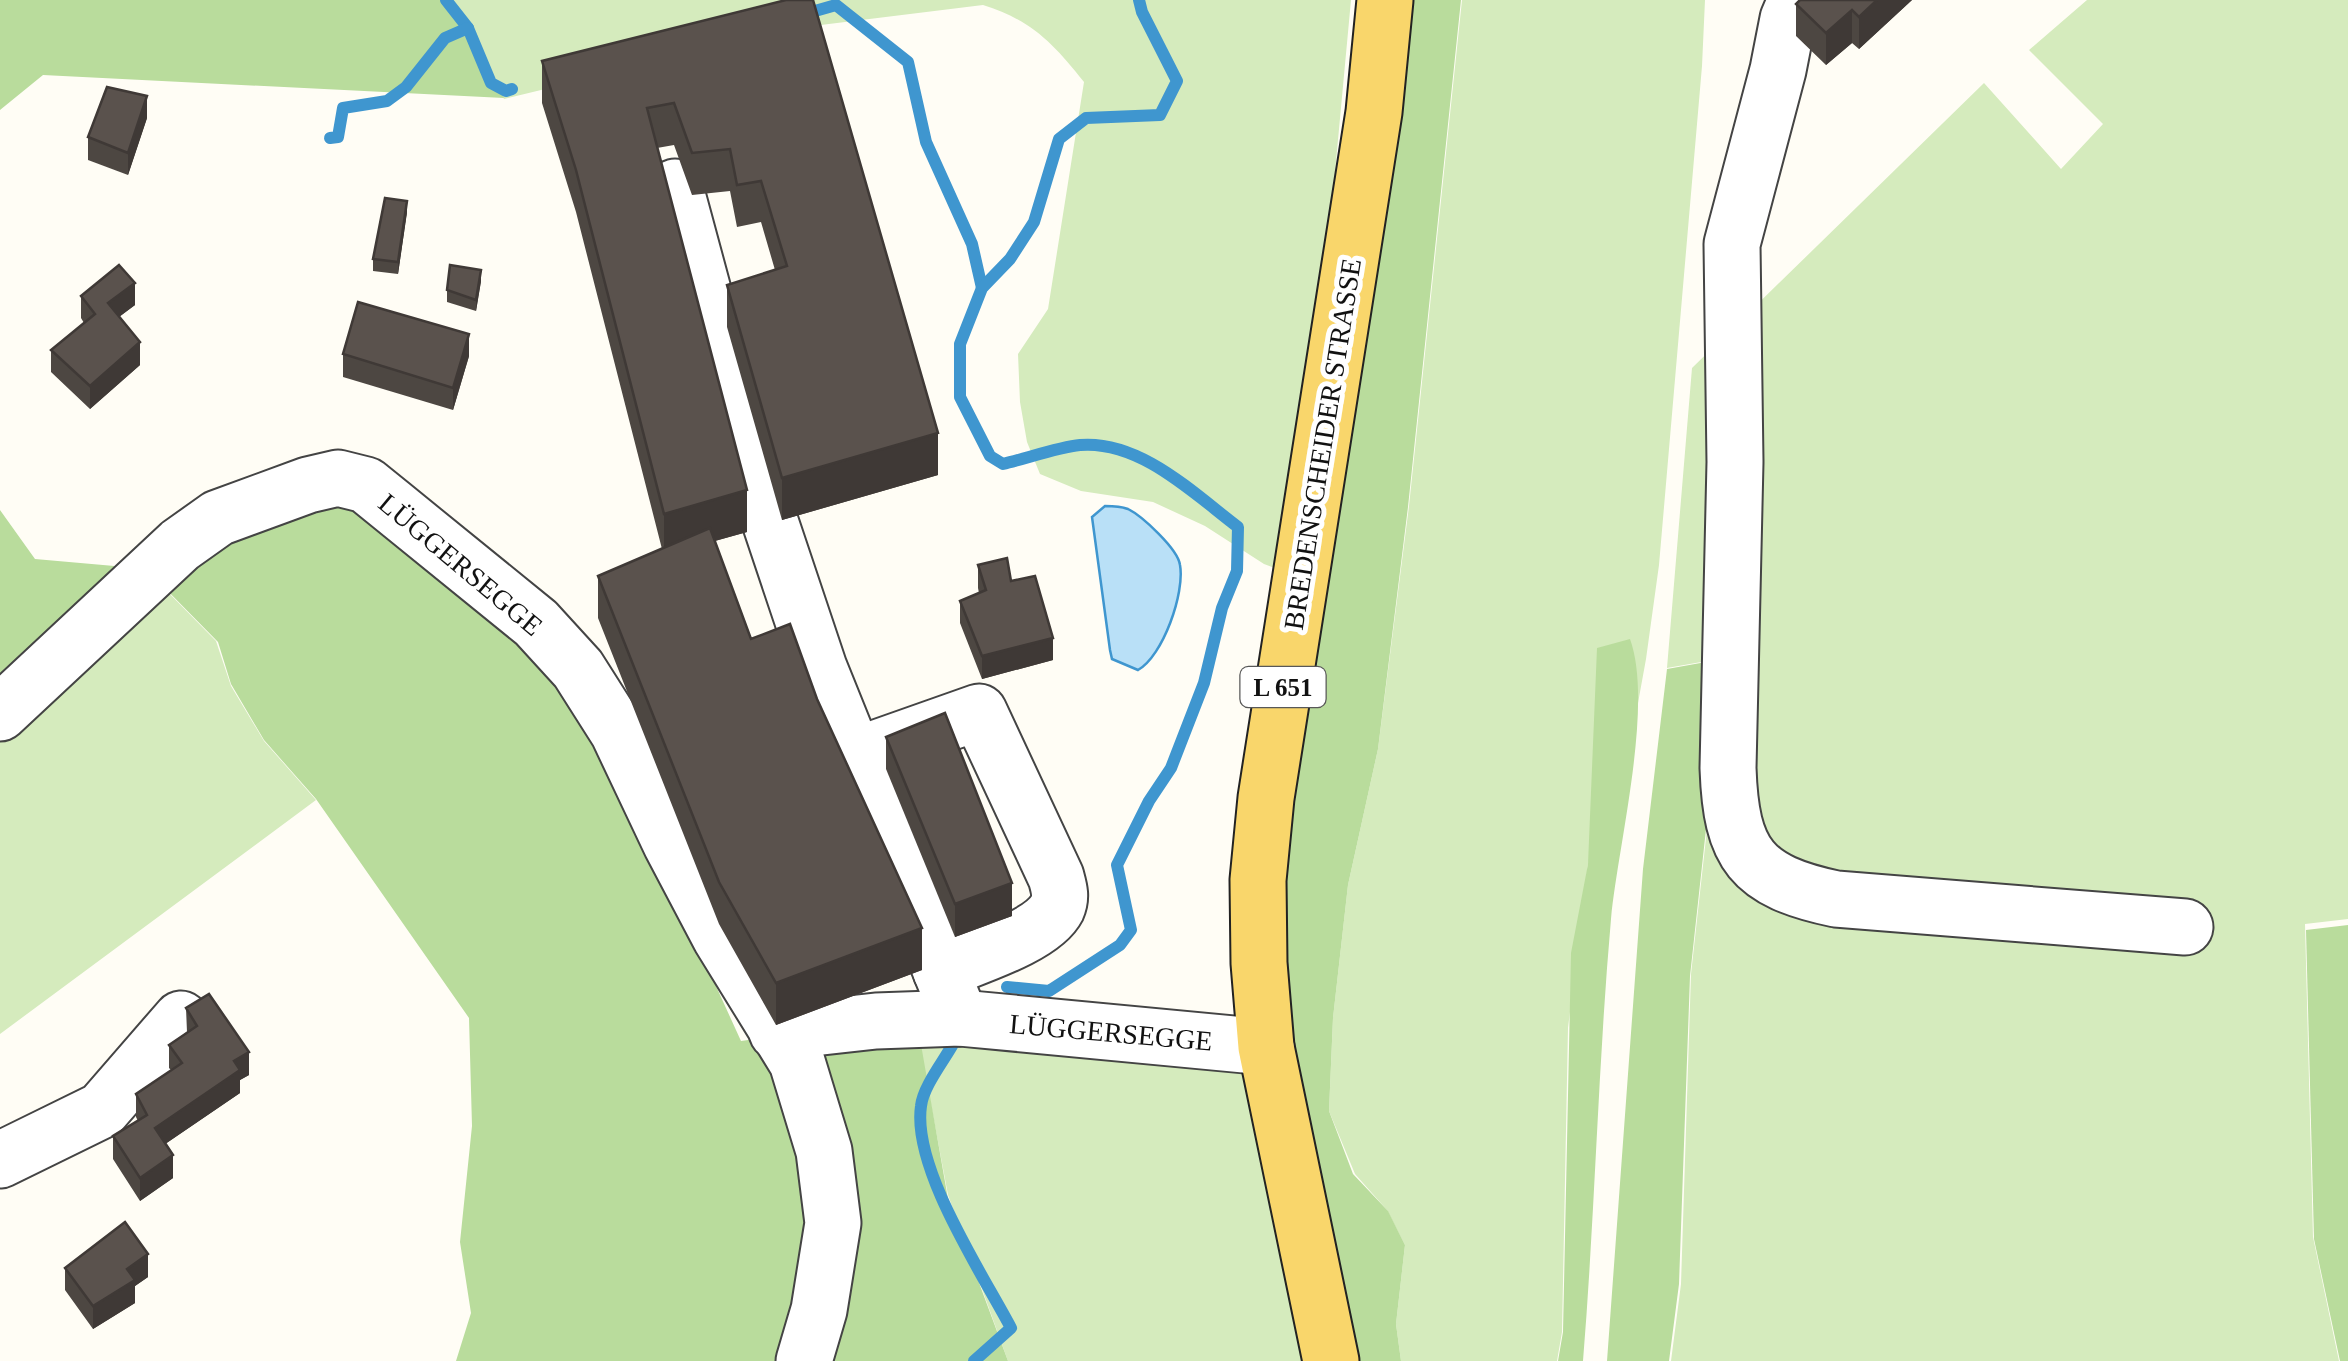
<svg xmlns="http://www.w3.org/2000/svg" width="2348" height="1361" font-family="'Times New Roman',serif">
<style>
.green{fill:#d5ebbd}
.forest{fill:#b9dc9c}
.water{fill:#b9e0f7;stroke:#3f96cf;stroke-width:2.5}
.lines{fill:none;stroke-linecap:round;stroke-linejoin:round}
.stream{stroke:#3f96cf;stroke-width:12}
.minor-casing{stroke:#444;stroke-width:59}
.major-casing{stroke:#222;stroke-width:59}
.minor{stroke:#fff;stroke-width:55}
.major{stroke:#f9d66b;stroke-width:55}
.wall{fill:#4d4742}
.shaded-wall{fill:#3f3936}
.building{fill:#5a524d;stroke:#3f3936;stroke-width:2.5}
.labels{text-anchor:middle;stroke-width:10;stroke-linejoin:round;paint-order:stroke}
.shield{fill:#fff;stroke:#585858;stroke-width:2.5}
.shield-label{font-size:25px;font-weight:bold;fill:#111}
.street-label{font-size:28px;fill:#111;stroke:#fff}
</style>
<rect width="100%" height="100%" fill="#fffdf5"/>
<g class="green">
<path d="M450,0H1351L1318,355L1280,570L1264,564L1205,526L1153,502L1081,491L1040,474L1027,442L1020,402L1018,354L1048,309L1084,82C1053,43 1031,20 983,5L748,34L661,61L504,99Z"/>
<polygon points="1462,0 1705,0 1702,66 1659,565 1646,659 1636,714 1588,864 1568,1028 1562,1332 1557,1361 1401,1361 1396,1324 1405,1245 1387,1210 1355,1174 1329,1111 1333,1018 1348,885 1378,749 1409,506"/>
<polygon points="2087,0 2348,0 2348,919 2305,924 2313,1237 2339,1361 1671,1361 1681,1284 1691,974 1708,820 1707,661 1667,668 1692,368 1984,83 2061,169 2103,124 2029,50"/>
<polygon points="158,582 216,641 231,686 264,741 316,800 0,1034 0,722"/>
<polygon points="917,1030 1251,1063 1316,1361 1008,1361 948,1195"/>
</g>
<g class="forest">
<polygon points="0,0 450,0 504,98 43,75 0,110"/>
<polygon points="1405,0 1461,0 1408,507 1378,749 1348,885 1333,1018 1329,1111 1353,1174 1388,1211 1405,1245 1396,1324 1401,1361 1350,1361 1282,1056 1275,884"/>
<polygon points="342,494 531,635 643,826 741,1041 783,1035 919,1033 948,1199 1008,1361 456,1361 471,1313 460,1242 472,1126 469,1018 316,799 264,740 231,684 218,642 156,579 191,554"/>
<polygon points="0,510 35,559 137,568 0,702"/>
<path d="M1630,639C1654,706 1618,844 1611,919C1598,1066 1595,1214 1583,1361H1558L1563,1332L1571,953L1588,864L1597,648Z"/>
<polygon points="1706,662 1707,820 1690,976 1679,1284 1669,1361 1607,1361 1643,869 1667,669"/>
<polygon points="2348,925 2348,1361 2340,1361 2314,1239 2306,930"/>
</g>
<path class="water" d="M1105,506C1113,506 1120,506 1128,509C1142,516 1178,549 1180,565C1185,593 1163,656 1138,670L1112,659L1110,650L1092,517Z"/>
<g class="lines">
<g class="stream">
<polyline points="446,0 468,28 491,83 506,91 512,89"/>
<polyline points="801,15 836,5 908,62 926,142 972,244 982,288"/>
<polyline points="330,138 338,137 343,108 387,101 406,87 445,38 468,28"/>
<path d="M1007,987L1049,991L1120,945L1131,930L1117,865L1149,801L1171,768L1204,683L1222,608L1237,571L1238,527C1193,493 1140,440 1080,445C1058,447 1025,459 1003,464L990,456L960,397V344L982,288L1010,259L1034,222L1059,139L1086,118L1160,115L1177,81L1142,12L1139,0"/>
<path d="M953,1044C943,1062 923,1087 921,1106C912,1168 982,1273 1011,1328L974,1361"/>
</g>
<g class="minor-casing">
<g id="minor">
<path d="M1796,0L1788,19L1778,70L1732,244L1735,462L1728,768C1731,855 1751,881 1836,899L2185,927"/>
<polyline points="675,187 746,450 819,668 960,1018"/>
<polyline points="0,713 180,545 218,518 308,485 338,478 366,485 392,506 536,623 578,669 618,732 671,844 720,937 797,1062 824,1151 833,1223 819,1310 804,1361"/>
<path d="M877,748L979,712L1056,877C1059,888 1062,897 1057,908C1042,937 971,958 941,971"/>
<polyline points="777,1032 876,1021 960,1018 1266,1047"/>
<polyline points="0,1160 102,1110 181,1019"/>
</g>
</g>
<g class="major-casing">
<polyline id="major" points="1331,1361 1266,1047 1259,963 1258,880 1266,798 1374,112 1385,0"/>
</g>
<use href="#minor" class="minor"/>
<use href="#major" class="major"/>
</g>
<g class="wall">
<polygon points="786,0 938,475 782,520 727,327 727,285 775,270 761,222 737,227 730,191 692,195 674,145 657,148 747,532 715,541 751,639 817,699 922,970 776,1025 719,924 598,618 598,576 662,549 576,212 542,103 542,61"/>
<polygon points="1800,0 1912,0 1859,49 1852,43 1826,65 1796,36 1796,4"/>
<polygon points="147,118 128,175 88,160 88,137"/>
<polygon points="407,212 398,274 373,271 373,259"/>
<polygon points="481,281 476,311 447,302 447,290"/>
<polygon points="81,296 135,305 119,317 140,365 90,409 51,372 51,350 84,323 81,318"/>
<polygon points="343,354 469,356 453,410 343,377"/>
<polygon points="978,565 1011,581 1053,660 982,679 960,623 960,601 979,593 978,588"/>
<polygon points="886,737 1012,916 955,937 886,769"/>
<polygon points="186,1008 249,1075 240,1080 240,1093 165,1144 173,1178 140,1201 113,1159 113,1136 138,1121 136,1117 136,1094 171,1070 169,1068 169,1045 187,1032"/>
<polygon points="65,1268 148,1277 135,1286 135,1303 93,1329 65,1290"/>
</g>
<g class="shaded-wall">
<polygon points="1877,0 1912,0 1859,49 1859,17"/>
<polygon points="1852,10 1852,43 1826,65 1826,33"/>
<polygon points="147,96 147,118 128,175 128,153"/>
<polygon points="407,201 407,212 398,274 398,262"/>
<polygon points="481,270 481,281 476,311 476,300"/>
<polygon points="135,283 135,305 108,325 108,303"/>
<polygon points="469,334 469,356 453,410 453,388"/>
<polygon points="140,342 140,365 90,409 90,386"/>
<polygon points="938,433 938,475 782,520 782,478"/>
<polygon points="747,490 747,532 664,555 664,514"/>
<polygon points="1053,638 1053,660 982,679 982,656"/>
<polygon points="1012,883 1012,916 955,937 955,904"/>
<polygon points="922,928 922,970 776,1025 776,983"/>
<polygon points="249,1052 249,1075 240,1080 240,1093 155,1151 155,1128 234,1061"/>
<polygon points="173,1155 173,1178 140,1201 140,1178"/>
<polygon points="148,1254 148,1277 135,1286 135,1303 93,1329 93,1306 127,1269"/>
</g>
<g class="building">
<polygon points="786,0 813,0 938,433 782,478 727,285 787,266 761,181 737,185 730,149 692,153 674,103 647,108 747,490 664,514 576,170 542,61"/>
<polygon points="1800,0 1877,0 1859,17 1852,10 1826,33 1796,4"/>
<polygon points="107,87 147,96 128,153 88,137"/>
<polygon points="385,198 407,201 398,262 373,259"/>
<polygon points="119,265 135,283 108,303 140,342 90,386 51,350 95,314 81,296"/>
<polygon points="450,265 481,270 476,300 447,290"/>
<polygon points="358,302 469,334 453,388 343,354"/>
<polygon points="710,528 751,639 790,624 817,699 922,928 776,983 719,882 598,576"/>
<polygon points="1007,558 1011,581 1035,576 1053,638 982,656 960,601 986,590 978,565"/>
<polygon points="945,713 1012,883 955,904 886,737"/>
<polygon points="209,994 249,1052 234,1061 240,1070 155,1128 173,1155 140,1178 113,1136 147,1115 136,1094 182,1063 169,1045 197,1026 186,1008"/>
<polygon points="125,1222 148,1254 127,1269 135,1280 93,1306 65,1268"/>
</g>
<g class="labels">
<rect class="shield" x="1240.5" y="667" width="85" height="40" rx="8"/>
<g class="shield-label">
<text x="1283" y="696">L 651</text>
</g>
<g class="street-label">
<text transform="translate(1322 444) rotate(-81)" y="10">BREDENSCHEIDER STRASSE</text>
<text transform="translate(461 564) rotate(40)" y="10">LÜGGERSEGGE</text>
<text transform="translate(1111 1032) rotate(5)" y="10">LÜGGERSEGGE</text>
</g>
</g>
</svg>
